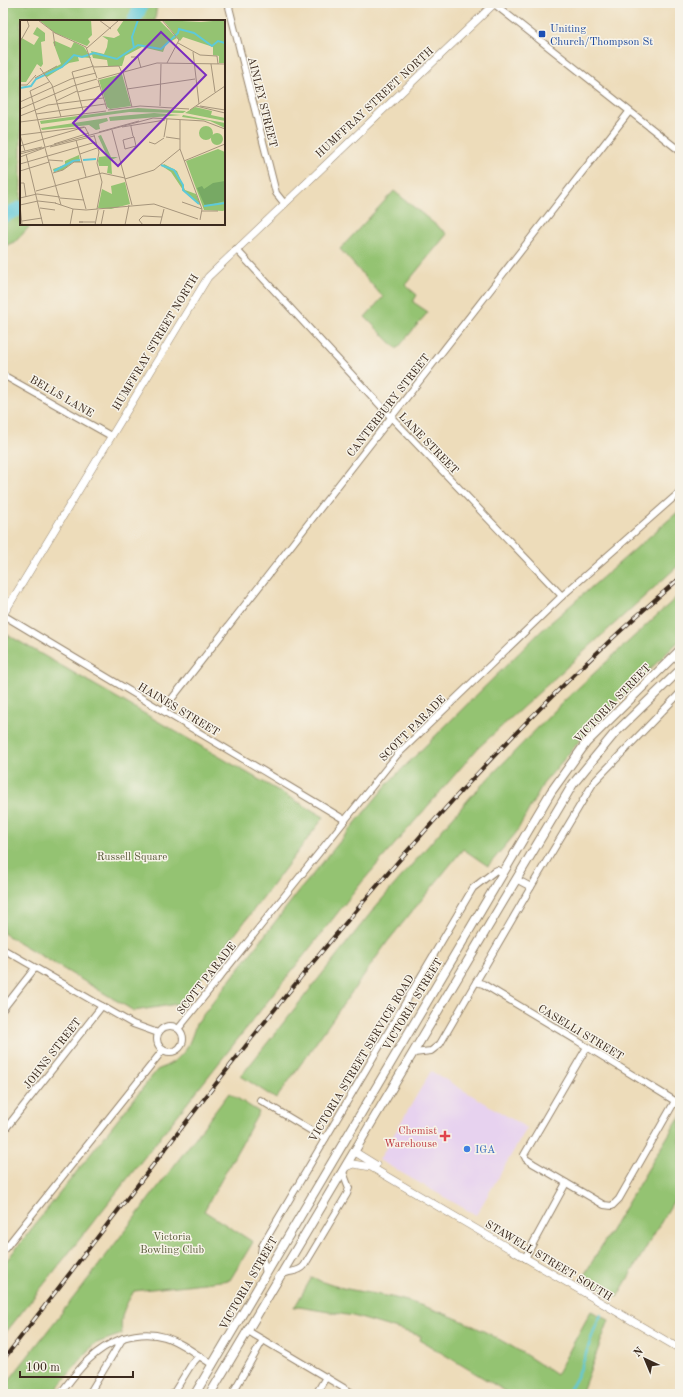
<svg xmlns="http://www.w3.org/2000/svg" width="683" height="1397" font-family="'Old Standard TT',serif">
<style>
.built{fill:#e7d2ef}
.green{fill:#94c372;stroke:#687648}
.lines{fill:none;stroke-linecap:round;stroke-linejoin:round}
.stream{stroke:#5ec9d8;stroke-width:2.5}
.river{stroke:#5ec9d8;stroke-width:14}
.minor-casing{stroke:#94836c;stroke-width:8}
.tertiary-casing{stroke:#94836c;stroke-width:8}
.secondary-casing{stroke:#94836c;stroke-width:10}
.minor{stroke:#fff;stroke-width:6}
.tertiary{stroke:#fff;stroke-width:7}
.secondary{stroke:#fff;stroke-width:8}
.rail-casing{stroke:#3b2a1e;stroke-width:4}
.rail{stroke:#f7f3e8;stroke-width:2.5;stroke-dasharray:8;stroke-linecap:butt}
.transit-dot{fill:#1a4fb4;stroke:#f7f3e8;stroke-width:1.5}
.health-dot{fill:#e0444e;stroke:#f7f3e8;stroke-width:1.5}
.shop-dot{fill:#3f7fe0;stroke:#f7f3e8;stroke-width:1.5}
.labels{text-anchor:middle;stroke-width:3;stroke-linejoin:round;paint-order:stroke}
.transit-label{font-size:11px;fill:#164399;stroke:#f7f3e8;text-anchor:start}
.street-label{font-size:11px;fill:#3b2a1e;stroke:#f7f3e8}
.park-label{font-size:11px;fill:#565837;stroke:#f7f3e8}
.health-label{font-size:11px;fill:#be3a42;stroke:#f7f3e8;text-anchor:end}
.shop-label{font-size:11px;fill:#366cbe;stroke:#f7f3e8;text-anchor:start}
.inset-river{fill:none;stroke:#5ec9d8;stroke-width:2}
.inset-road{fill:none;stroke:#a6957c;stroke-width:1}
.view{fill:#7b2cbf;fill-opacity:0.15;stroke:#7b2cbf;stroke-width:2}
.inset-edge{fill:none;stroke:#3b2a1e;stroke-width:2}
</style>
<rect width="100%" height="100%" fill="#f7f3e8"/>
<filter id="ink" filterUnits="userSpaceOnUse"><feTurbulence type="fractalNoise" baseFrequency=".025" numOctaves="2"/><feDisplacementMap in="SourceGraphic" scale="8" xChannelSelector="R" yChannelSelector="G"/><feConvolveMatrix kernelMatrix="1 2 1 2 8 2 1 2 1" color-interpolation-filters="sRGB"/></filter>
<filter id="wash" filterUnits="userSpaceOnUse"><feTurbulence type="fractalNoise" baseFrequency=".012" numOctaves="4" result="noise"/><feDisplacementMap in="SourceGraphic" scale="16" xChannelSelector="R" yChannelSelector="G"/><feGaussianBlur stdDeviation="0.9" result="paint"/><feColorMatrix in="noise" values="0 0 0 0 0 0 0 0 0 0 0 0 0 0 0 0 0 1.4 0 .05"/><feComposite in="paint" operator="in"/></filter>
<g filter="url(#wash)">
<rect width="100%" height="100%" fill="#eddcba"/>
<polygon class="built" points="431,1071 527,1128 476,1215 379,1160"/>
<g class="green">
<polygon points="3,3 157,3 155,21 21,21 21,224 32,224 16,241 3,247"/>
<polygon points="394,191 447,234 405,285 417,295 413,302 428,312 397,349 365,317 383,297 340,249"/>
<path d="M680,510V564L478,748L362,882L3,1336V1265L157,1070C183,1059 188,1050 196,1024L299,891L390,781L541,631Z"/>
<polygon points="680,594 680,640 592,726 543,784 516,833 488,866 463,849 388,941 276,1099 241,1076 377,905 473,794 565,700"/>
<polygon points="8,635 324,817 183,1003 134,1011 3,933 3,643"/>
<path d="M229,1093L259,1112L204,1211L253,1242L230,1280L134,1291C125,1306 119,1316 122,1334L94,1344L52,1394H3V1388L99,1265Z"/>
<polygon points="680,1116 680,1190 617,1297 583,1277"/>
<path d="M312,1277C336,1291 376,1292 403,1300C459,1315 509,1342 556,1375L591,1311L609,1320L581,1394H510L420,1340L421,1336L353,1316L299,1307L294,1308Z"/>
</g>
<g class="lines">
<path class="stream" d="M566,1394C585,1371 587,1341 601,1315"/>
<g class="river">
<polyline points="134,21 142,3"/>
<polyline points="3,216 21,208"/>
</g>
</g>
</g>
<g filter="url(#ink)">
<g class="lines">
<g class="minor-casing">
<g id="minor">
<polyline points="228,3 276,193 284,203"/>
<polyline points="493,3 680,151"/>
<polyline points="236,249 391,417 562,596"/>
<polyline points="3,375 111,436"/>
<polyline points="3,615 345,820"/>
<polyline points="163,710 629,112"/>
<polyline points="516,879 531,887"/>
<polyline points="3,949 133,1024 158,1033"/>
<polyline points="476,982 483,984 576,1040 587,1047 675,1101 619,1199 612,1206 604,1205 534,1164 526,1159 524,1155 587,1047"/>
<polyline points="3,1009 35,968"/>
<circle cx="170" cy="1039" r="13"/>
<polyline points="179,1028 397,755 562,596 680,492"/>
<polyline points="414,1053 431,1051 440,1044 531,887 594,782 680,693"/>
<polyline points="260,1100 325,1139"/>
<polyline points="3,1132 102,1006"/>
<polyline points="3,1251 163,1050"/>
<polyline points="525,1258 566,1183"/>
<polyline points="266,1273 261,1253 262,1246 473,888 495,871 497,870 503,873"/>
<path d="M282,1275C289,1270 298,1273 304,1266L347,1194L349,1188L343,1172"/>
<polyline points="248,1331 354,1394"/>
<path d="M60,1394C79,1369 92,1350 123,1338"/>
<path d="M89,1394L123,1338C163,1326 180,1344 213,1365"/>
<polyline points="173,1394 191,1365 199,1356"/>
<polyline points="232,1394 263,1340"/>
<polyline points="316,1394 326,1377"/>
</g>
</g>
<g class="tertiary-casing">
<g id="tertiary">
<polyline points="3,615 208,277 495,3"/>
<polyline points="355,1152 376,1165"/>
<polyline points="346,1167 353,1164 371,1167 680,1349"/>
</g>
</g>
<g class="secondary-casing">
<g id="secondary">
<polyline points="195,1394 551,792 586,743 680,650"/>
<polyline points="210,1394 573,784 614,734 680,670"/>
</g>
</g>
<use href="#minor" class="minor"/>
<use href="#tertiary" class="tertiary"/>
<use href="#secondary" class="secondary"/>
<g class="rail-casing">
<path id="rail" d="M3,1360C214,1088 417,803 680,578"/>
</g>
<use href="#rail" class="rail"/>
</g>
</g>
<rect class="transit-dot" x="538" y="30" width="8" height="8" rx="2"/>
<path class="health-dot" d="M443 1130h4v4h4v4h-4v4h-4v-4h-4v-4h4z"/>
<circle class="shop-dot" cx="467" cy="1149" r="4"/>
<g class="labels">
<g class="transit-label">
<text x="550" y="32">Uniting<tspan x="550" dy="13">Church/Thompson St</tspan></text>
</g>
<g class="street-label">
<text transform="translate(263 102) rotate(76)" y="4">AINLEY STREET</text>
<text transform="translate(374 102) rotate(-43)" y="4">HUMFFRAY STREET NORTH</text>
<text transform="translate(155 342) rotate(-59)" y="4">HUMFFRAY STREET NORTH</text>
<text transform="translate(62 396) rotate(30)" y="4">BELLS LANE</text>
<text transform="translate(388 405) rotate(-52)" y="4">CANTERBURY STREET</text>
<text transform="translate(429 443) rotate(46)" y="4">LANE STREET</text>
<text transform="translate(612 703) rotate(-46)" y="4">VICTORIA STREET</text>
<text transform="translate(179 709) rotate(31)" y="4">HAINES STREET</text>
<text transform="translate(412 728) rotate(-45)" y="4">SCOTT PARADE</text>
<text transform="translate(206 978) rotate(-52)" y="4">SCOTT PARADE</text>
<text transform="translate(412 1004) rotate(-59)" y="4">VICTORIA STREET</text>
<text transform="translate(581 1032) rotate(31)" y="4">CASELLI STREET</text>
<text transform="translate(52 1053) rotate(-52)" y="4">JOHNS STREET</text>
<text transform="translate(361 1058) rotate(-59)" y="4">VICTORIA STREET SERVICE ROAD</text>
<text transform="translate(549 1260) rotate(31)" y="4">STAWELL STREET SOUTH</text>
<text transform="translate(248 1283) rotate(-60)" y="4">VICTORIA STREET</text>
</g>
<g class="park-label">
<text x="132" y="860">Russell Square</text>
<text x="172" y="1240">Victoria<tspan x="172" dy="13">Bowling Club</tspan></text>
</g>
<g class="health-label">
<text x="437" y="1134">Chemist<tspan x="437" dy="13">Warehouse</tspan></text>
</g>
<g class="shop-label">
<text x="475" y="1153">IGA</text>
</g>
</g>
<g transform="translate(20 20)">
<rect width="205" height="205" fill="#eddcba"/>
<path d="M19,0H71L72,15L68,19L70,22L67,26L35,13ZM104,0H139L157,18L146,24L143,32L122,27L105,36L102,46H88L87,40L73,38L71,31L84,34L87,27L88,20L82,16L94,18L100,15L97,10ZM143,0L181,2L205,0V43H199V36L193,35V27L163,17L160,21ZM17,7L25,13V21L21,22L23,44L21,47L17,44L6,62H0V17L14,25L19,17L13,14ZM35,21L51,28L54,22L64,27L71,38L58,37L59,41L49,43L27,57L23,54L41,44L33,22ZM102,54L111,86L90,89L87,87L79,60ZM175,87L192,91L191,95L205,98V101L165,93ZM118,88L166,91L163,93L109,92L21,104L20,101ZM122,94L134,93L161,95L90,101L89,97ZM163,95L205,103V108L190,101L162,97ZM87,98L88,101L79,104L80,109L76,110L69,105L22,110L21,108ZM179 113a7 7 0 1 1 14 0a7 7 0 1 1-14 0ZM191 119a6 6 0 1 1 12 0a6 6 0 1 1-12 0ZM81,115L91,137H98L91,140L92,154L87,153L88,146H79L78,141L79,137L87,136L78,116ZM198,129L205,132V190L203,191L184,190L166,141ZM59,135L60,142H53L43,150L34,152L33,149L45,145V141ZM144,144L157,151L165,170L176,174L181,186L163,170L151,152L142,146ZM105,162L110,184L91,189L78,188L82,169L92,174L91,166Z" fill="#94c372"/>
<path d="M205,161V181L185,186L177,168L182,166L184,169L193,163Z" fill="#77a964"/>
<path class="inset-river" d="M114,28L112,17L118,0M0,68L11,66L16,59L42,47L54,35L62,37L74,33L97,39L118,25L141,29L158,13L159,9L174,13L192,26L198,21L205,23M63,140L76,139M141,145L154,150L163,165V170L179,184M34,151L53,141L60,140M184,186L205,183"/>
<path class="inset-road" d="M18,0L35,13L66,27L77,58M79,0L91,9M142,0L159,20L147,43M33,12L35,26M0,22L9,6L7,0M158,23L180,35L197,36L198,44M67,28L99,0M173,32L179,84M111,37H118L121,48M191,44L195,72M74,47L99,46L102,53M20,48L32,65L41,97M103,52L112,87M15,58L37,46M78,59L137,43L205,44M78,60L87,89M0,65H7L16,55M107,69L175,59M58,72L80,66M36,81L57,71M0,82L51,59L76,53M140,86L141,44M176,86L205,93M180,86L205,90M0,89L53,66L77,59M88,90L120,86L169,89M170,90L205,66M16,94L85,84M64,94L52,52L74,46M0,96L28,85L83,78M160,100V129L182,189L180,200M0,102L86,91M111,106V107L113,116L114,117L116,126L105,129L103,120L114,117M102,107L145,100M92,110L112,185M79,112L119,101M0,115L64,107M0,115L5,131M74,115L79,132L77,143L82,162L77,189M144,117L147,99M146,117L160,119M56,120L66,157M129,122L135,124L144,118M34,124L69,113M0,126L65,107L69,115M25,127L10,71L29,62M30,127L74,116M25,128L41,185M1,132L22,127M0,134L133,98L184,101L205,109M6,134L23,205M60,134L77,128M0,137L24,128M29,140L43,141M164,141L205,124M0,144L76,122M0,151L29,142M33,153L43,150L54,142H62M105,159L134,150L160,129M58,160L66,189M0,163H4L6,177M16,171L82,153L105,158M0,178L17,174L40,177M40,178L64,180M162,182L182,189M35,183L53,189L66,190L134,184L178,199M0,185L18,181L36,183M0,185L2,205M20,188L35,190M182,191H198M2,201L22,198M63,202H59H75M50,205L53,189M75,205L78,190M81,205L84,190M105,205L109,185M123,205L119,200L123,196L142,197M140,205L144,189"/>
<path class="view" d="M141,12L186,55L98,146L53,103Z"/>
<rect width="205" height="205" class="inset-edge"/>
</g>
<rect width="683" height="1397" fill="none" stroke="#f7f3e8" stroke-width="16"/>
<g transform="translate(645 1359) rotate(316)" stroke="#f7f3e8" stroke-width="3" paint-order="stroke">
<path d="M0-3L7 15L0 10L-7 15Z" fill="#3b2a1e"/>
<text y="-6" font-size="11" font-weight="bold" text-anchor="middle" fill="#3b2a1e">N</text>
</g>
<path d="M20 1371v6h113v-6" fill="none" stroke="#3b2a1e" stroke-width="2"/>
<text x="26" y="1371" font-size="12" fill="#3b2a1e" stroke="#f7f3e8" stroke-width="3" paint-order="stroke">100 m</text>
</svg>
